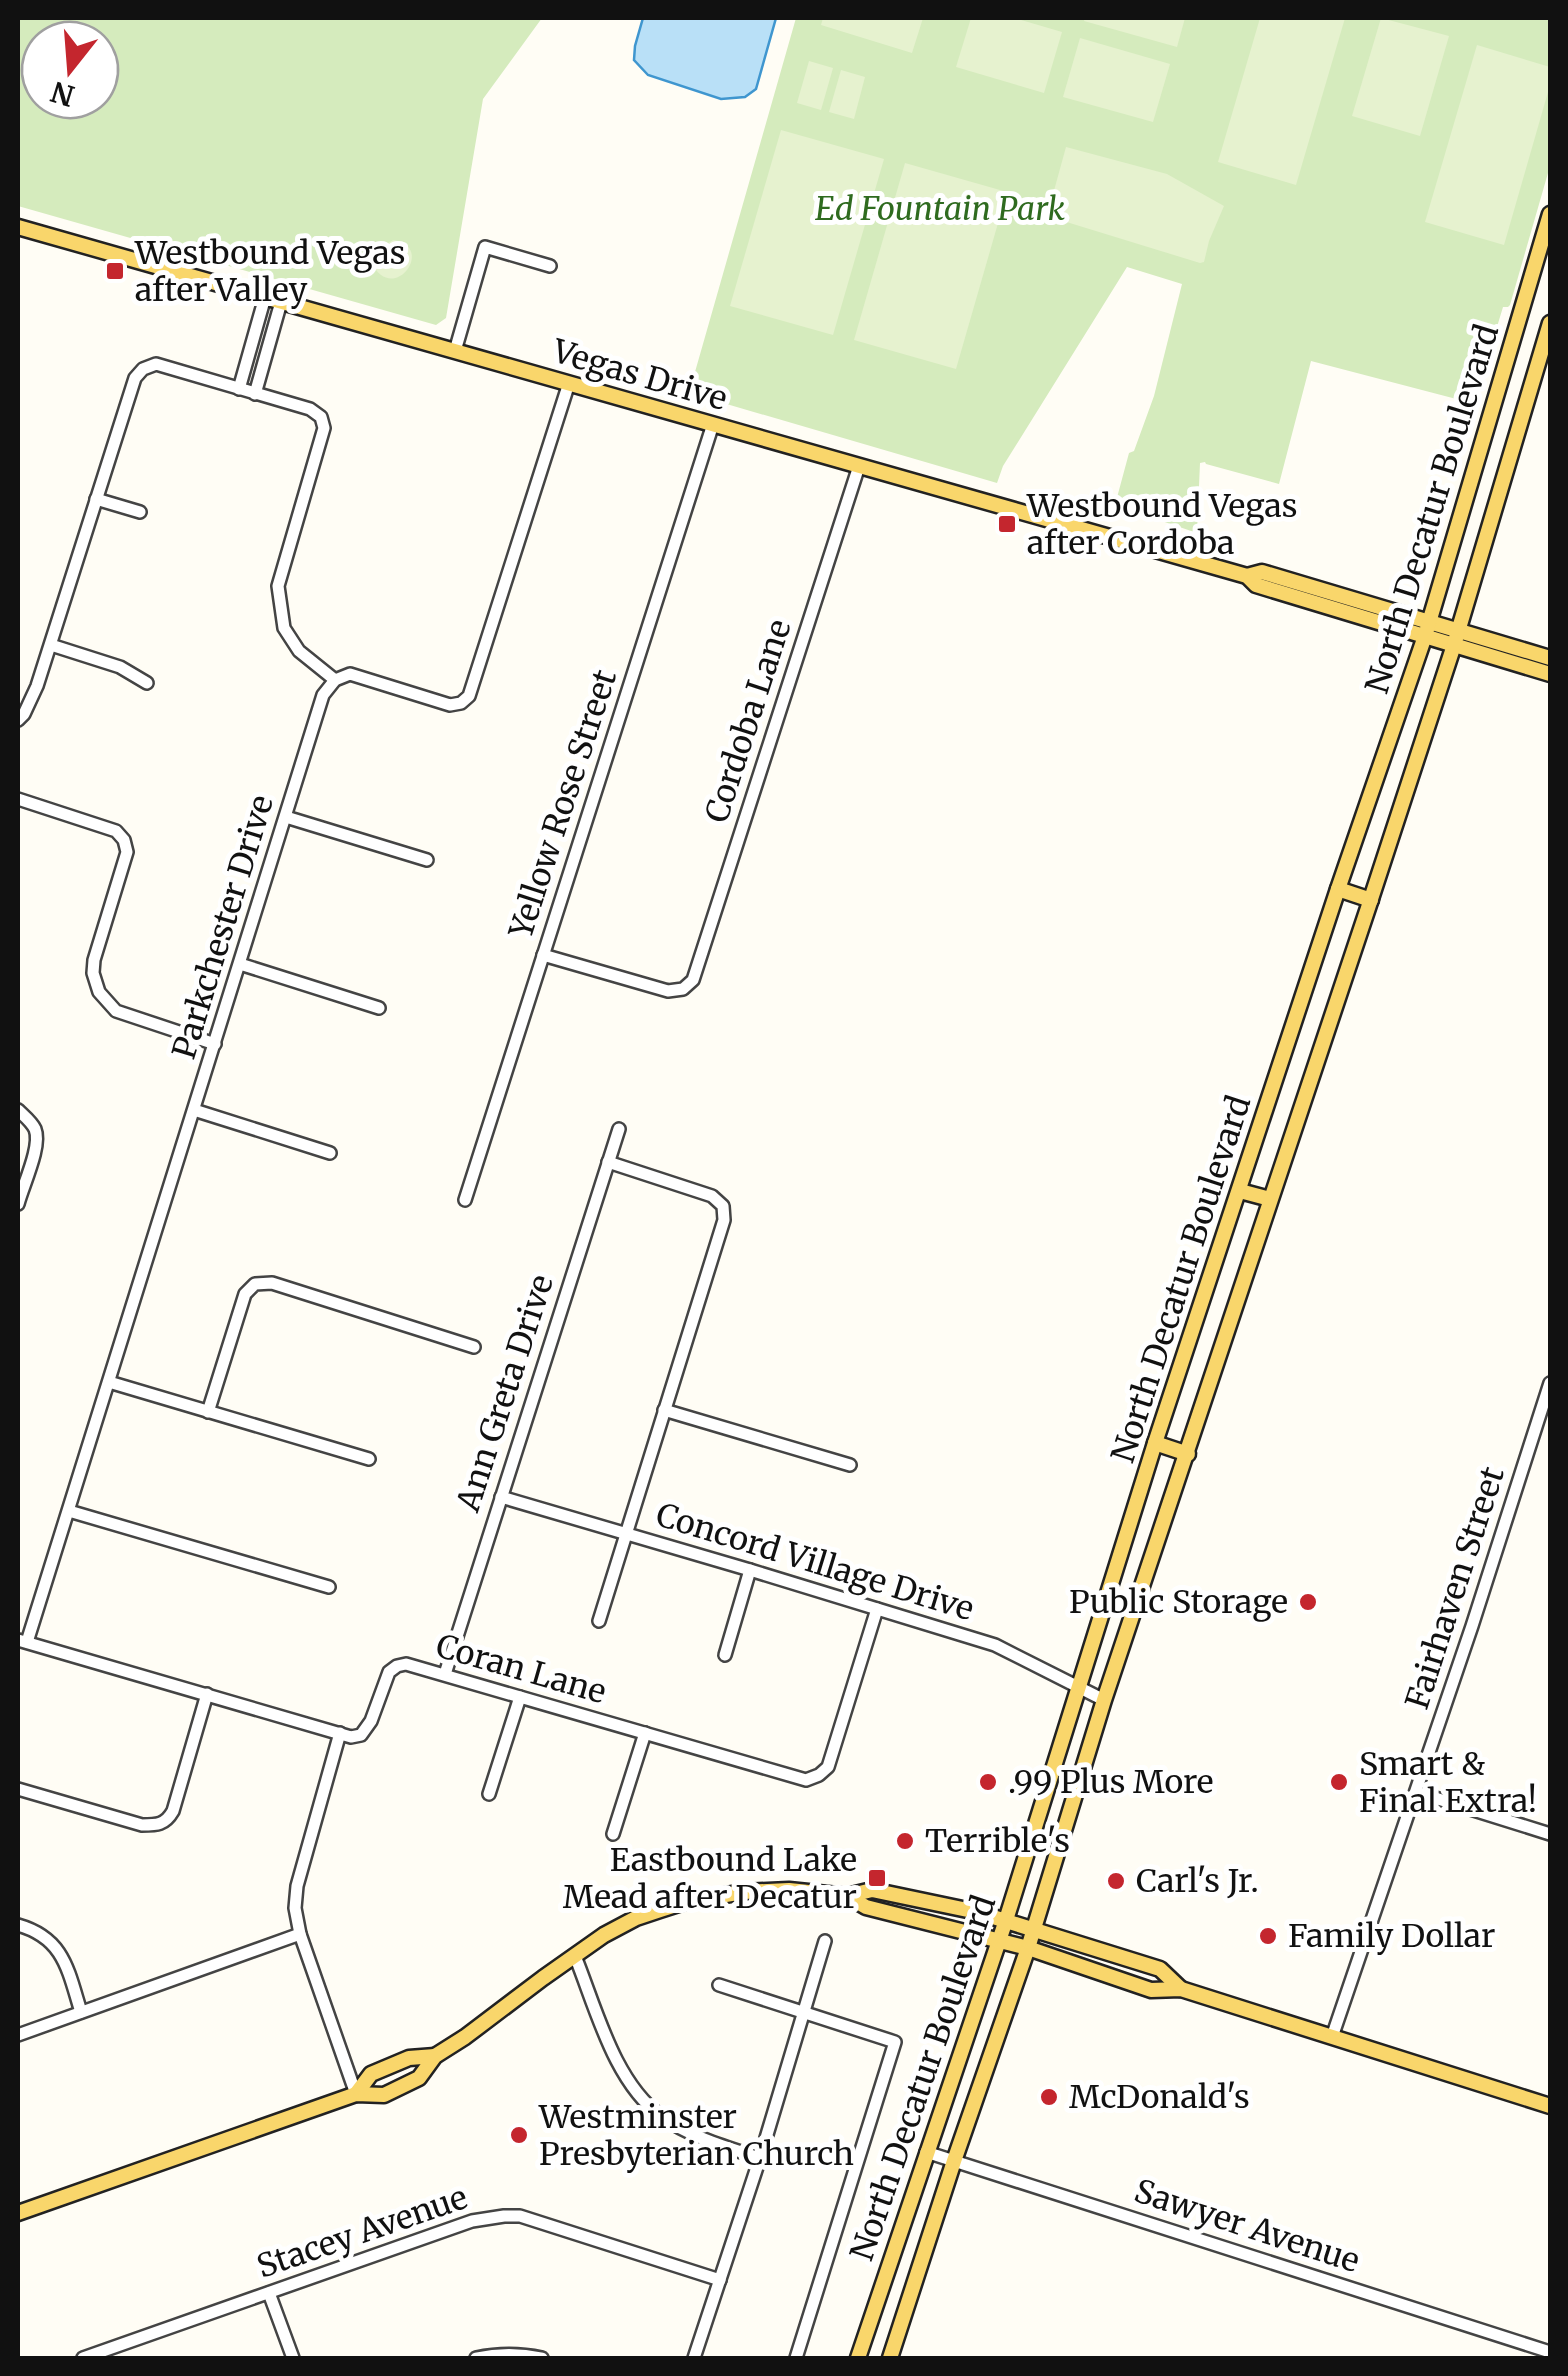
<svg xmlns="http://www.w3.org/2000/svg" width="1568" height="2376" font-family="Merriweather,serif">
<style>
.green{fill:#d5ebbd;fill-rule:evenodd}
.pitch{fill:#e6f2cf}
.water{fill:#b9e0f7;stroke:#3f96cf;stroke-width:2.5}
.lines{fill:none;stroke-linecap:round;stroke-linejoin:round}
.minor-casing{stroke:#444;stroke-width:16}
.major-casing{stroke:#222;stroke-width:19}
.minor{stroke:#fff;stroke-width:11}
.major{stroke:#f9d66b;stroke-width:14}
.poi-dot{fill:#c4262e;stroke:#fff;stroke-width:4}
.labels{text-anchor:middle;stroke-width:10;stroke-linejoin:round;paint-order:stroke}
.park-label{font-size:32px;font-style:italic;fill:#2f6b1f;stroke:#fff}
.poi-label{font-size:32px;fill:#111;stroke:#fff;text-anchor:start}
.street-label{font-size:32px;fill:#111;stroke:#fff}
</style>
<rect width="100%" height="100%" fill="#fffdf5"/>
<g class="green">
<path d="M18,18H542L483,99L446,318L436,325L18,206ZM40,40H100V100H40Z"/>
<polygon points="796,18 1550,18 1550,166 1510,305 1508,307 1503,307 1493,340 1496,341 1489,365 1476,362 1464,401 1311,361 1279,484 1206,464 1205,462 1200,463 1197,533 1115,505 1129,453 1134,451 1154,396 1182,284 1127,267 1003,466 997,483 689,393"/>
</g>
<g class="pitch">
<polygon points="823,18 923,18 912,53 821,25"/>
<polygon points="971,18 1014,18 1062,32 1044,93 956,67"/>
<polygon points="1085,18 1185,18 1177,47 1084,21"/>
<polygon points="1260,18 1345,18 1296,185 1218,162"/>
<polygon points="1381,18 1449,36 1420,136 1352,116"/>
<polygon points="1080,38 1170,64 1153,122 1063,97"/>
<polygon points="1477,45 1550,67 1550,85 1504,245 1425,222"/>
<polygon points="809,61 833,68 821,110 797,103"/>
<polygon points="841,70 865,77 854,119 829,112"/>
<polygon points="781,130 884,159 833,335 730,306"/>
<polygon points="1066,147 1167,174 1224,206 1209,241 1204,262 1200,263 1047,216"/>
<polygon points="905,163 1007,192 956,369 854,340"/>
<path d="M393,240C437,246 393,307 371,262L376,251Z"/>
</g>
<polygon class="water" points="643,18 776,18 756,89 745,97 721,99 648,75 634,60 635,46"/>
<g class="lines">
<g class="minor-casing">
<g id="minor">
<polyline points="455,351 485,247 550,266"/>
<polyline points="239,389 265,297"/>
<polyline points="255,394 281,302"/>
<polyline points="96,499 140,512"/>
<polyline points="51,645 120,667 147,683"/>
<polyline points="18,720 24,714 37,686 135,378 143,369 156,364 310,409 321,417 324,428 278,586 284,628 299,651 335,680"/>
<polyline points="18,799 116,831 124,840 127,852 94,960 93,973 99,992 116,1011 215,1044"/>
<polyline points="286,817 427,860"/>
<polyline points="543,955 668,991 683,989 693,980 859,466"/>
<polyline points="240,964 379,1008"/>
<path d="M18,1110C24,1116 31,1121 35,1129C42,1146 23,1185 18,1204"/>
<polyline points="194,1110 330,1153"/>
<polyline points="465,1200 713,424"/>
<polyline points="109,1382 369,1459"/>
<polyline points="664,1410 850,1465"/>
<polyline points="208,1412 245,1294 255,1284 272,1283 474,1347"/>
<polyline points="501,1497 750,1570 995,1645 1104,1700"/>
<polyline points="69,1511 329,1587"/>
<polyline points="599,1621 724,1220 723,1206 712,1196 608,1162"/>
<polyline points="18,1640 351,1737 361,1735 371,1721 389,1672 397,1666 406,1664 806,1780 819,1775 828,1767 877,1609"/>
<polyline points="27,1642 323,695 335,680 350,674 450,705 461,703 469,696 569,383"/>
<polyline points="725,1655 750,1570"/>
<polyline points="445,1674 619,1129"/>
<polyline points="340,1733 297,1886 295,1908 300,1934 356,2094"/>
<path d="M18,1789L142,1825C157,1825 165,1825 173,1811L207,1694"/>
<polyline points="1416,1792 1550,1834"/>
<polyline points="489,1794 520,1697"/>
<polyline points="613,1834 645,1733"/>
<path d="M18,1925C64,1938 68,1970 81,2012"/>
<path d="M575,1956C596,2008 614,2082 661,2116C690,2137 726,2147 760,2158"/>
<polyline points="719,1985 895,2042 796,2358"/>
<polyline points="18,2035 300,1934"/>
<polyline points="1332,2037 1472,1626 1550,1383"/>
<polyline points="926,2152 1550,2352"/>
<polyline points="269,2293 293,2358"/>
<polyline points="83,2358 472,2221 504,2216 520,2216 720,2280"/>
<path d="M476,2358C499,2353 519,2353 542,2358"/>
<polyline points="694,2358 760,2158 825,1941"/>
</g>
</g>
<g class="major-casing">
<g id="major">
<polyline points="18,227 1247,576 1256,585 1550,674"/>
<polyline points="1247,576 1262,572 1550,658"/>
<polyline points="1338,889 1371,900"/>
<polyline points="1240,1191 1270,1199"/>
<polyline points="1155,1443 1188,1454"/>
<polyline points="847,1896 866,1907 1028,1948 1151,1990 1181,1989 1550,2106"/>
<polyline points="356,2094 371,2074 409,2058 435,2056"/>
<polyline points="18,2213 356,2094 384,2095 419,2078 435,2056 465,2037 543,1978 604,1935 636,1918 660,1910 685,1902 743,1892 789,1890 847,1896 872,1890 977,1912 1160,1969 1181,1989"/>
<polyline points="858,2358 1006,1920 1155,1443 1338,889 1425,636 1550,214"/>
<polyline points="890,2358 954,2161 1028,1948 1104,1700 1369,905 1454,645 1550,323"/>
</g>
</g>
<use href="#minor" class="minor"/>
<use href="#major" class="major"/>
</g>
<g class="poi-dot">
<rect x="105" y="261" width="20" height="20" rx="5"/>
<rect x="997" y="514" width="20" height="20" rx="5"/>
<circle cx="1308" cy="1602" r="10"/>
<circle cx="988" cy="1782" r="10"/>
<circle cx="1339" cy="1782" r="10"/>
<circle cx="905" cy="1841" r="10"/>
<rect x="867" y="1868" width="20" height="20" rx="5"/>
<circle cx="1116" cy="1881" r="10"/>
<circle cx="1268" cy="1936" r="10"/>
<circle cx="1049" cy="2097" r="10"/>
<circle cx="519" cy="2135" r="10"/>
</g>
<g class="labels">
<g class="park-label">
<text x="940" y="220">Ed Fountain Park</text>
</g>
<g class="poi-label">
<text x="135" y="264">Westbound Vegas<tspan x="135" dy="37">after Valley</tspan></text>
<text x="1027" y="517">Westbound Vegas<tspan x="1027" dy="37">after Cordoba</tspan></text>
<text x="1288" y="1613" text-anchor="end">Public Storage</text>
<text x="1359" y="1775">Smart &amp;<tspan x="1359" dy="37">Final Extra!</tspan></text>
<text x="1008" y="1793">.99 Plus More</text>
<text x="925" y="1852">Terrible's</text>
<text x="857" y="1871" text-anchor="end">Eastbound Lake<tspan x="857" dy="37">Mead after Decatur</tspan></text>
<text x="1136" y="1892">Carl's Jr.</text>
<text x="1288" y="1947">Family Dollar</text>
<text x="1069" y="2108">McDonald's</text>
<text x="539" y="2128">Westminster<tspan x="539" dy="37">Presbyterian Church</tspan></text>
</g>
<g class="street-label">
<text transform="translate(640 375) rotate(16)" y="11">Vegas Drive</text>
<text transform="translate(1432 509) rotate(-73)" y="11">North Decatur Boulevard</text>
<text transform="translate(748 721) rotate(-72)" y="11">Cordoba Lane</text>
<text transform="translate(563 804) rotate(-72)" y="11">Yellow Rose Street</text>
<text transform="translate(223 927) rotate(-73)" y="11">Parkchester Drive</text>
<text transform="translate(1181 1279) rotate(-72)" y="11">North Decatur Boulevard</text>
<text transform="translate(505 1393) rotate(-72)" y="11">Ann Greta Drive</text>
<text transform="translate(815 1562) rotate(17)" y="11">Concord Village Drive</text>
<text transform="translate(1455 1588) rotate(-72)" y="11">Fairhaven Street</text>
<text transform="translate(521 1669) rotate(16)" y="11">Coran Lane</text>
<text transform="translate(923 2078) rotate(-71)" y="11">North Decatur Boulevard</text>
<text transform="translate(1247 2226) rotate(18)" y="11">Sawyer Avenue</text>
<text transform="translate(362 2232) rotate(-19)" y="11">Stacey Avenue</text>
</g>
</g>
<rect width="1568" height="2376" fill="none" stroke="#111111" stroke-width="40"/>
<g transform="translate(70 70) rotate(197)"><circle r="48" fill="#ffffff" stroke="#a0a0a0" stroke-width="2.5"/>
<path d="M0-8L18 38L0 25L-18 38Z" fill="#c4262e"/>
<text y="-15" font-size="28" font-weight="bold" text-anchor="middle" fill="#111111">N</text>
</g>
</svg>
